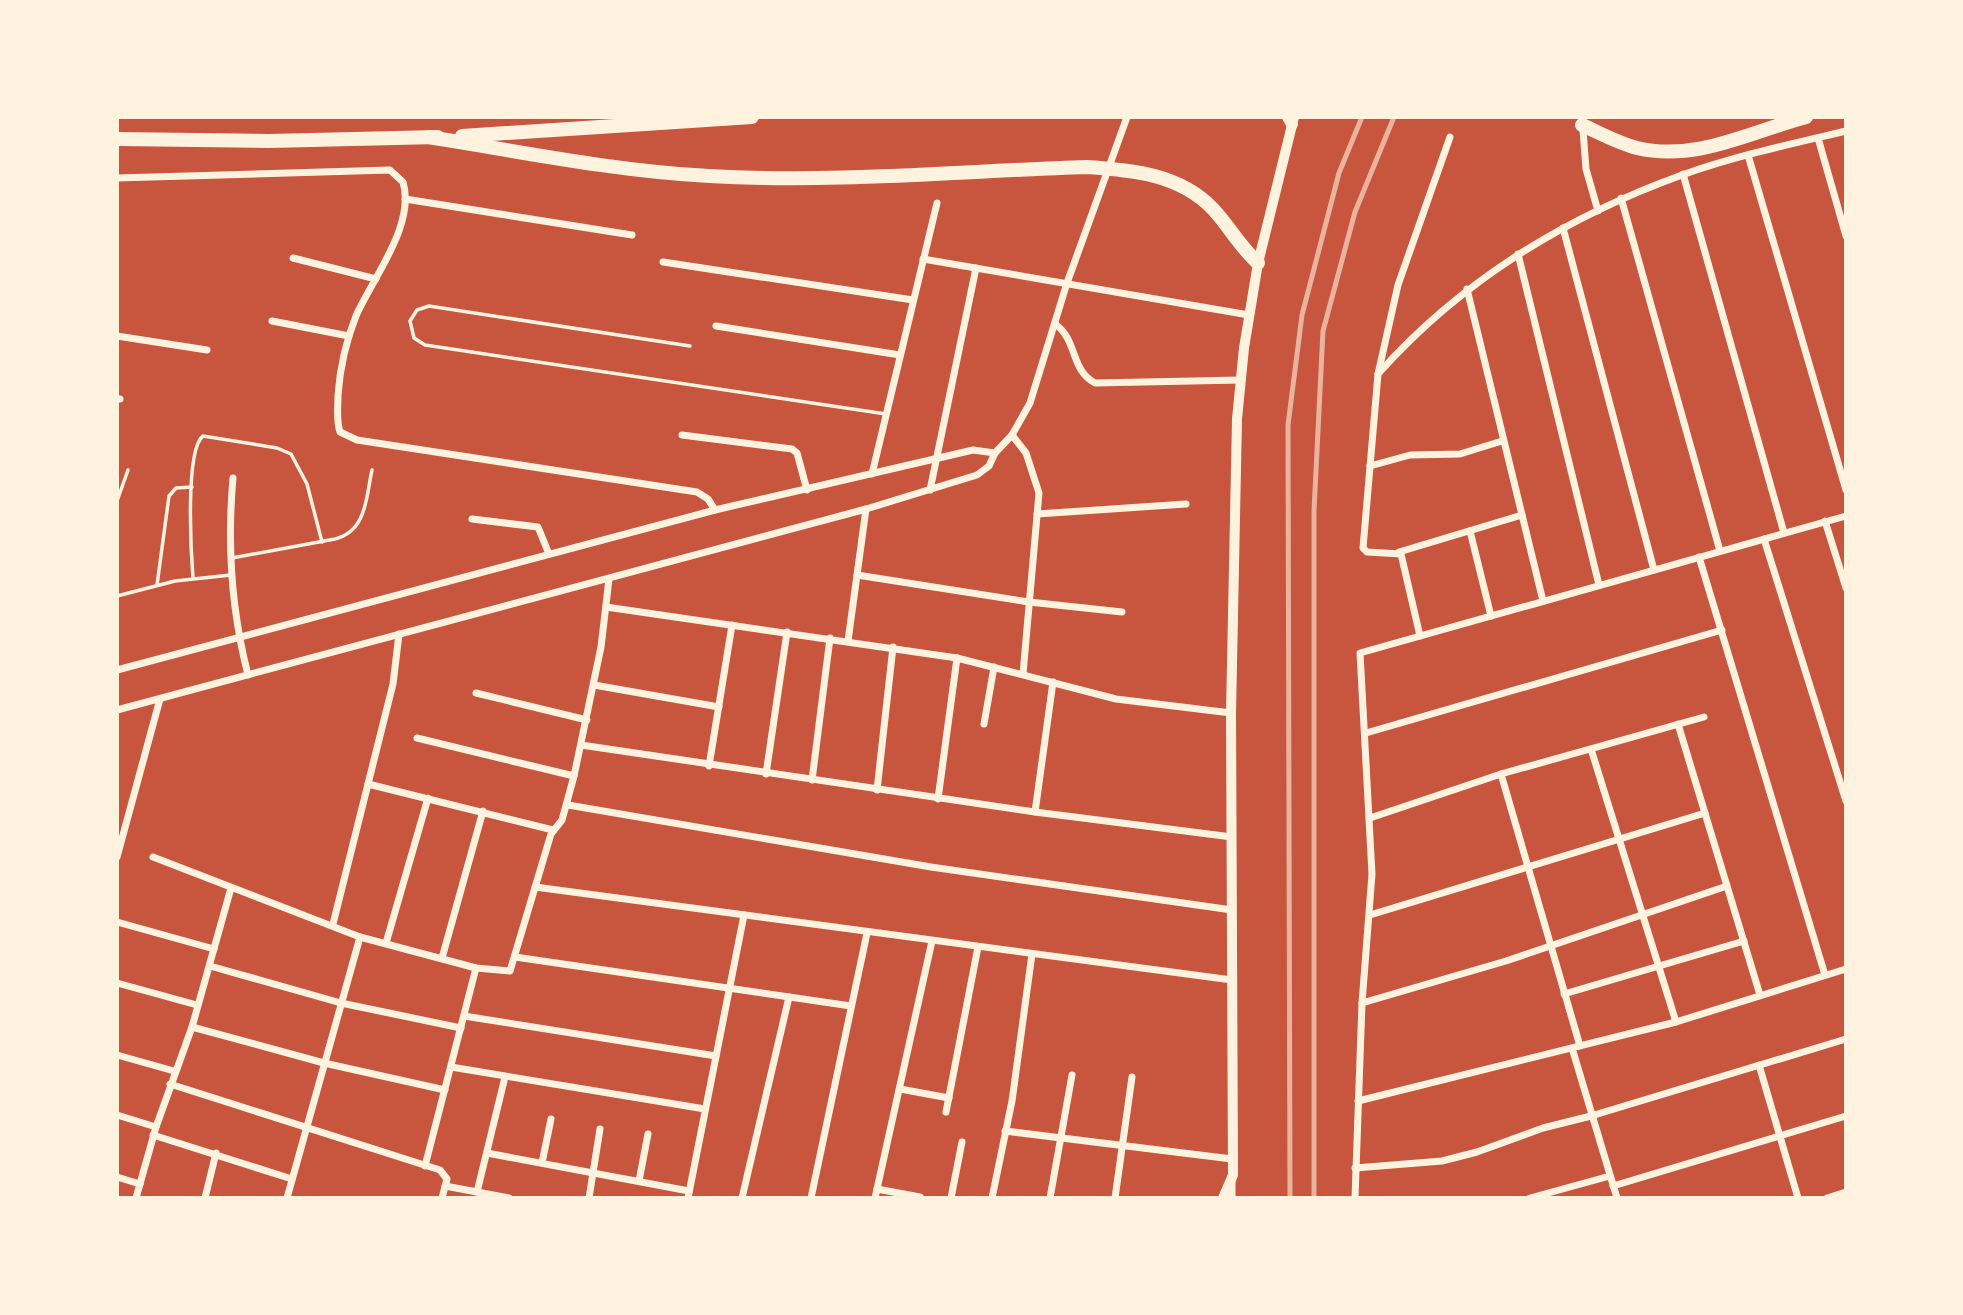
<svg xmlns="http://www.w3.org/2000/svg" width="1963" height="1315" font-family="Manrope,sans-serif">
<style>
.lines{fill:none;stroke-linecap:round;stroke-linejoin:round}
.service{stroke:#fff3e0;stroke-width:3.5}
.minor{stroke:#fff3e0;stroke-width:7}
.secondary{stroke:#fff3e0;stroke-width:10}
.trunk{stroke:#fff3e0;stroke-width:12}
.motorway{stroke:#fff3e0;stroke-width:14}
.rail{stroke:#e9b49f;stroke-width:5}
</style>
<rect width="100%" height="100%" fill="#c8553d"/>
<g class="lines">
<g class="service">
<polyline points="690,346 429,306 417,310 410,321 414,338 425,345 886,414"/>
<polyline points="117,501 128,470"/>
<path d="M232,558L335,539C367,531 366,497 372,470"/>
<path d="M193,578C191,553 185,450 203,436L277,448L291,454L307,484L322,542"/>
<polyline points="157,585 169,496 176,488 192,487"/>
<polyline points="117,596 175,581 231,575"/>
</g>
<g class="minor">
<polyline points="1582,117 1586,169 1598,211"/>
<polyline points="1818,138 1846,236"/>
<polyline points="1748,155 1846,490"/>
<polyline points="1683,174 1784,533"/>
<path d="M117,178L390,170L403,182C416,225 372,279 356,316C346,341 340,368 338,395C338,408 336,420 340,432L357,440L697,492L708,499L715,510"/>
<polyline points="1621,198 1720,551"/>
<polyline points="405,199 632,235"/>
<polyline points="1563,228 1654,570"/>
<polyline points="1518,254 1599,585"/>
<polyline points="293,258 376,279"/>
<polyline points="923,259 1249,315"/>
<polyline points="663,262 913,300"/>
<polyline points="1467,289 1543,601"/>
<polyline points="272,321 349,336"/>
<path d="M1055,324C1078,340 1070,370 1095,383L1240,380"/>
<polyline points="716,326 900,355"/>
<polyline points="117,336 207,350"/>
<path d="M1378,374C1460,282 1566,217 1682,175C1735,156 1791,144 1846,131"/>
<polyline points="117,399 120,399"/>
<polyline points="682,435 792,449 797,453 807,490"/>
<polyline points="1012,435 1026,453 1039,493 1023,674"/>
<polyline points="1370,466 1410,455 1460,454 1502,441"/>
<polyline points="872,474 937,203"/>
<path d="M233,478C227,545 231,609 248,675"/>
<polyline points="930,490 976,268"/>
<polyline points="1037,514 1186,504"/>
<polyline points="472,519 538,527 549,554"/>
<polyline points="1825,521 1846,588"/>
<polyline points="1470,531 1491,616"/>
<polyline points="1764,539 1846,801"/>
<polyline points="1399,552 1522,515"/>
<polyline points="1699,557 1825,975"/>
<polyline points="857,575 1029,602 1122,612"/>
<polyline points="606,607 957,658 1116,699 1231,713"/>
<polyline points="1420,636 1401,554 1367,552 1363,548 1378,374 1398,285 1450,137"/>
<polyline points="848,641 866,509"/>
<polyline points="117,670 715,510 973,450 995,453"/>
<polyline points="594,685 719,707"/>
<polyline points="476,693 587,720"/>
<polyline points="117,710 866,509 977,475 989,466 995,453 1012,435 1030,403 1067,283 1127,117"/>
<polyline points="984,724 994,667"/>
<polyline points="1678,724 1760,995"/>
<polyline points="1366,733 1722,630"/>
<polyline points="417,738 574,776"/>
<polyline points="581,745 1035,812 1232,837"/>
<polyline points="1591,749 1676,1022"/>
<polyline points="709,766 732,625"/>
<polyline points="766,774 787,632"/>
<polyline points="1501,774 1580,1046"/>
<polyline points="812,780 830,638"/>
<polyline points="368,784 553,830"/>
<polyline points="877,790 893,647"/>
<polyline points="938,799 957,658"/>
<polyline points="568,805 931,867 1232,910"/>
<polyline points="1035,812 1053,682"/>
<polyline points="1370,818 1501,774 1704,717"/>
<polyline points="117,857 160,699"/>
<polyline points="153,857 360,937 476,968 510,971 551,834 562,820 574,776 601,647 609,579"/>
<polyline points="535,887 1232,980"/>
<polyline points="1370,915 1705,813"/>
<polyline points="117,922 214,949"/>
<polyline points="333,924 393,684 399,634"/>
<polyline points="386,943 428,798"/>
<polyline points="515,957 851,1006"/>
<polyline points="442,958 483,811"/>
<polyline points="210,966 341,1003 461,1028"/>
<polyline points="117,983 197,1005"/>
<polyline points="1564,994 1744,941"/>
<polyline points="1362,1003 1506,961 1727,886"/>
<polyline points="464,1016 716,1056"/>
<polyline points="192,1027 324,1063 445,1090"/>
<polyline points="1572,1048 1617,1198"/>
<polyline points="117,1055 174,1071"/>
<polyline points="1759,1065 1798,1198"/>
<polyline points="451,1067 705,1109"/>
<polyline points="170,1084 440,1170 447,1179 442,1198"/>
<polyline points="900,1089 949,1098"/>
<polyline points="1358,1101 1676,1022 1846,969"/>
<polyline points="946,1112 978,947"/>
<polyline points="117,1115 156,1127"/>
<polyline points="1005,1131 1232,1159"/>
<polyline points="153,1135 292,1179"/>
<polyline points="487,1153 689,1191"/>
<polyline points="542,1163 551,1119"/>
<polyline points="425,1166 476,968"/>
<polyline points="1355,1168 1442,1161 1477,1152 1543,1128 1591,1116 1846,1039"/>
<polyline points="117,1177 140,1184"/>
<polyline points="639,1181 648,1134"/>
<polyline points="445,1186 509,1198"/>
<polyline points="1613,1186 1846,1116"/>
<polyline points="877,1189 920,1197"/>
<polyline points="477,1192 505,1077"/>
<polyline points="136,1198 156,1127 192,1027 231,888"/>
<polyline points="205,1198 216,1153"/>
<polyline points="287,1198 360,937"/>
<polyline points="589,1198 600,1129"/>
<polyline points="688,1198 744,915"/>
<polyline points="742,1198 789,997"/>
<polyline points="811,1198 867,933"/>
<polyline points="875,1198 932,941"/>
<polyline points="951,1198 962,1142"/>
<polyline points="992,1198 1012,1101 1032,954"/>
<polyline points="1050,1198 1072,1075"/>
<polyline points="1115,1198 1132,1077"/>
<polyline points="1232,1198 1232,1181"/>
<polyline points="1355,1198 1362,1003 1372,874 1360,653 1846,516"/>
<polyline points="1530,1198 1610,1176"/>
<polyline points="1827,1198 1846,1192"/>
</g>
<polyline class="secondary" points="1223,1198 1233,1175 1231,713 1237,419 1244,348 1258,263 1294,117"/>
<polyline class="trunk" points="1288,117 1292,124"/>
<g class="motorway">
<path d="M1582,125C1600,133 1618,143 1637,148C1696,162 1750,132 1806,117"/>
<polyline points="462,136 752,117"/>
<path d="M429,137C522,152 615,171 709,176C833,183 962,171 1087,167C1132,170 1180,174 1213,209C1229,226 1240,247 1258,263"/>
<polyline points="117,139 269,141 438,137"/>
</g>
<g class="rail">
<polyline points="1290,1198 1288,425 1302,315 1339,173 1362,117"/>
<polyline points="1314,1198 1314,511 1323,331 1355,212 1394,117"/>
</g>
</g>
<rect width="1963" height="1315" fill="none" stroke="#fff3e0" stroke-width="238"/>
</svg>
